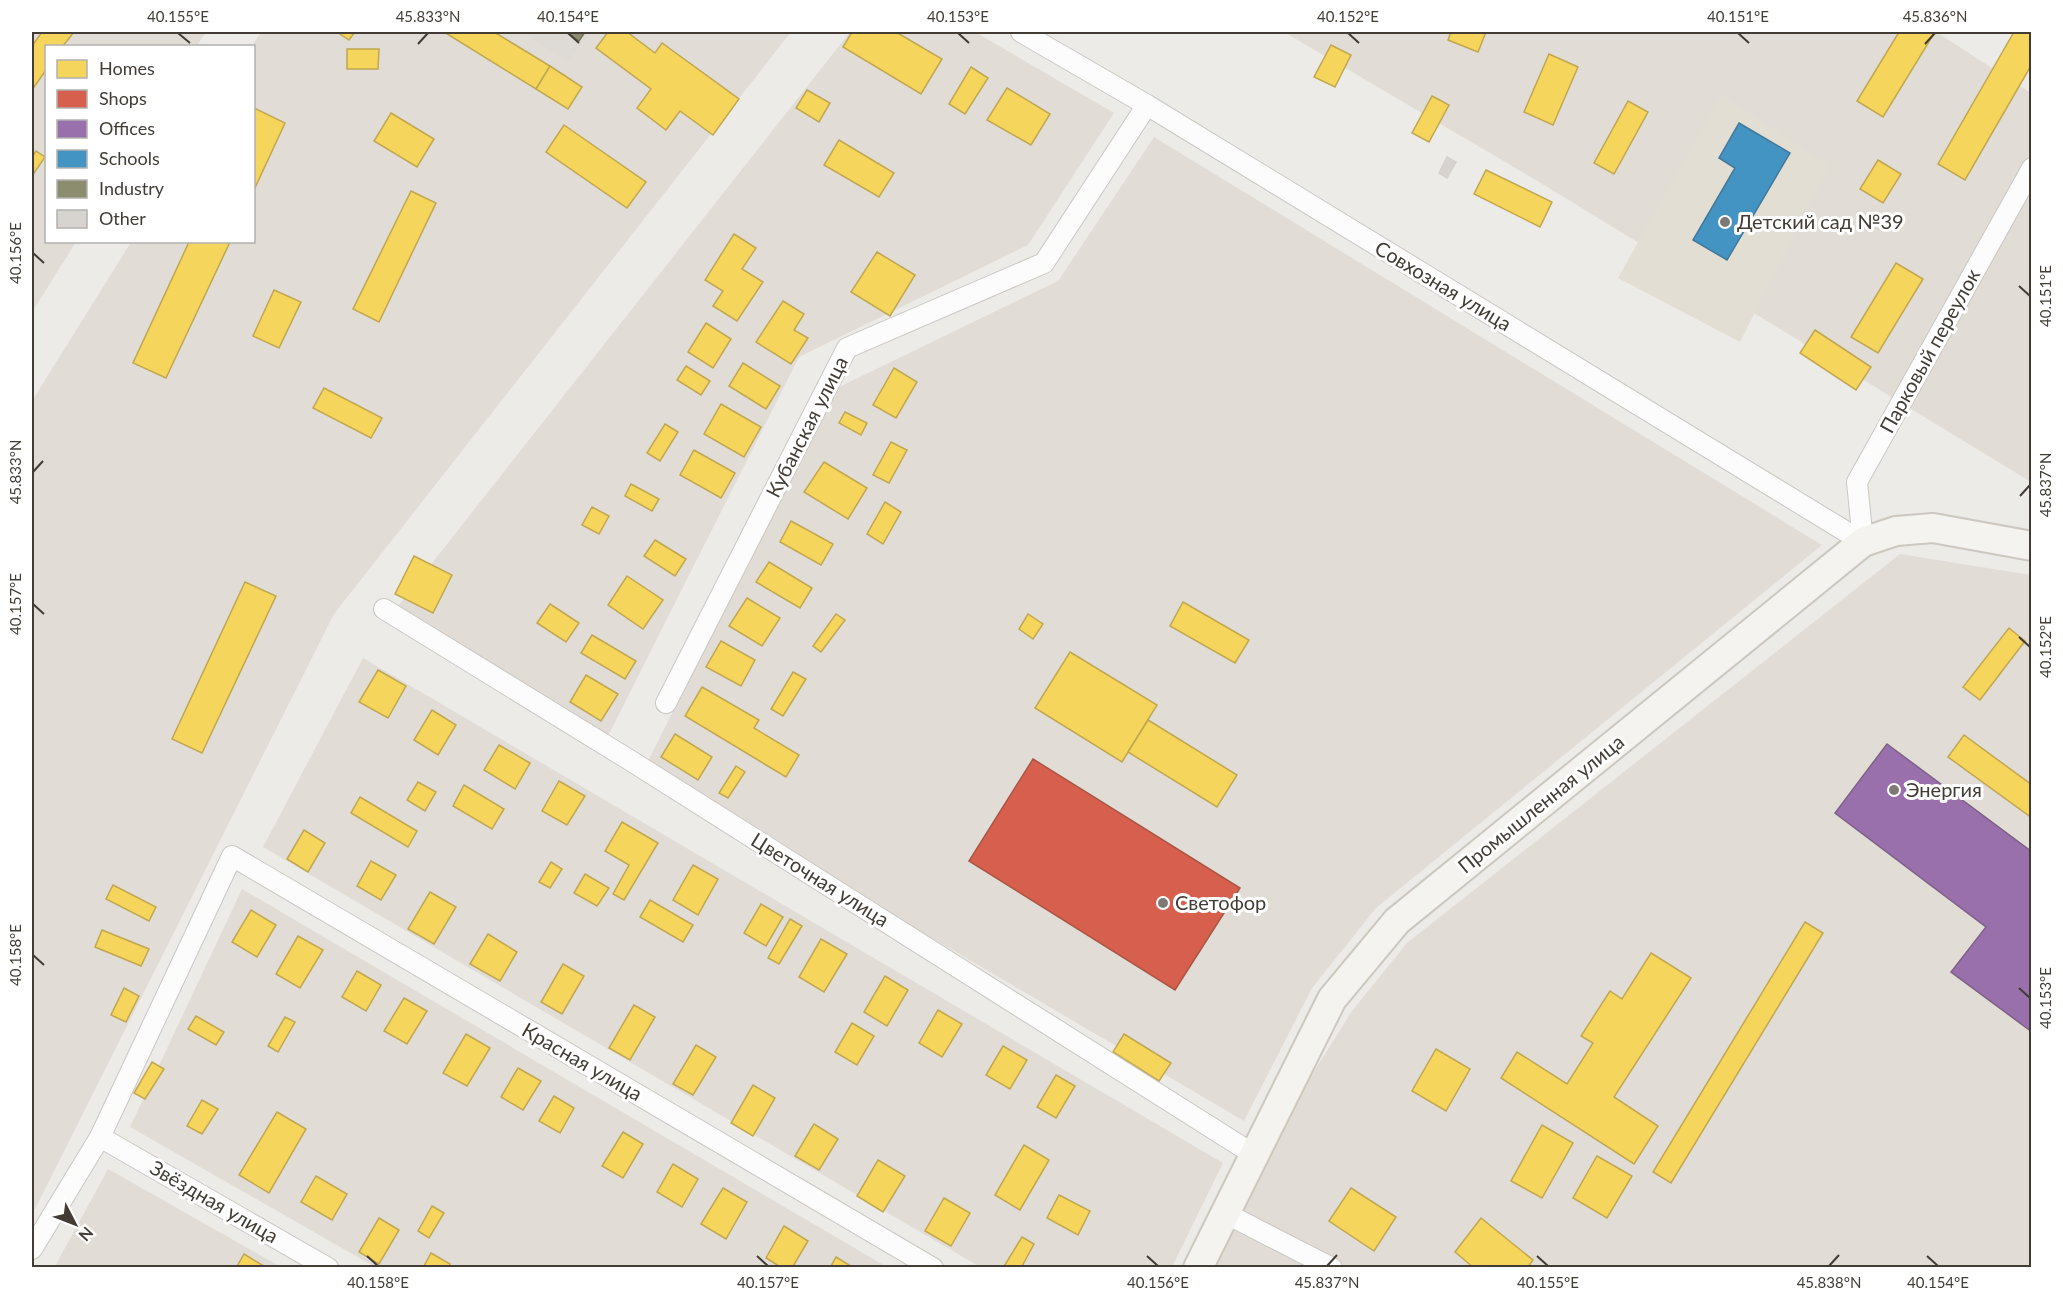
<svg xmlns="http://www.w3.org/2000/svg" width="2063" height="1299" font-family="Lato,sans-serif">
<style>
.residential{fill:#e1dcd5}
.industrial{fill:#dedad6}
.education{fill:#e3ded4}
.homes{fill:#f6d55c;stroke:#c0a750;stroke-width:1.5}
.shops{fill:#d6604d;stroke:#aa5546;stroke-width:1.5}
.offices{fill:#9970ab;stroke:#7f6088;stroke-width:1.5}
.schools{fill:#4393c3;stroke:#437998;stroke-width:1.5}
.industry{fill:#8c8c6e;stroke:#76745d;stroke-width:1.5}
.building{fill:#d7d4d0;stroke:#d5d2ce;stroke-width:1.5}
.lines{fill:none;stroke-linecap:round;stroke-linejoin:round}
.street-casing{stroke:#cac7c4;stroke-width:22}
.secondary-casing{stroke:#ccc7bf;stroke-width:32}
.street{stroke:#fcfcfc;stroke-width:20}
.secondary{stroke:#f5f3ef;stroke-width:28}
.ticks{fill:none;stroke:#423c35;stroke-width:2}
.poi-dot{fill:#7e7974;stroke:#fff;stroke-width:2}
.labels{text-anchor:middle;stroke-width:6;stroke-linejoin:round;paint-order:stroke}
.poi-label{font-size:20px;fill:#423c35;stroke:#fff;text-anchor:start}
.street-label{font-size:20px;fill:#423c35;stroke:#fff}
.neatline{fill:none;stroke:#423c35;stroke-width:2}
.ticks-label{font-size:15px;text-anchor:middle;fill:#423c35}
</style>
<rect width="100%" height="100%" fill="#edebe8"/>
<g class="residential">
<polygon points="32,32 206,32 197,46 46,46 46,242 76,242 32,312"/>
<polygon points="261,32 791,32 334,614 32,1215 32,401 131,242 254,242 252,46"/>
<polygon points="850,32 975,32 1114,113 1028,245 799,357 603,746 388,619"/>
<polygon points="1284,32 1936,32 2031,93 2031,482 1539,182"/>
<polygon points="1154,137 1822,545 1376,908 1312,988 1244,1121 644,769 835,389 1058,281"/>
<polygon points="1900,554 2031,575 2031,1267 1201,1268 1225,1213 1352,1011 1407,943"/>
<polygon points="363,658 1223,1163 1172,1267 980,1267 263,847"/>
<polygon points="242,889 887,1267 375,1267 130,1127"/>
<polygon points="108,1169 281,1267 54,1268"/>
</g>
<polygon class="industrial" points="523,32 591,32 568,61"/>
<polygon class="education" points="1721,95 1829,166 1740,342 1618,278"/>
<g class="homes">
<polygon points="42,32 74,32 63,46 46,46 46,70 34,87 32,85 32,46"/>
<polygon points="337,32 355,32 349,40"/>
<polygon points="444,32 494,32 550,66 536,89"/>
<polygon points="608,32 627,32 655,53 662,43 739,99 713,135 680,111 666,130 637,108 651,89 596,48"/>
<polygon points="852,32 896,32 942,59 921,94 843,47"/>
<polygon points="1451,32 1486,32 1478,52 1448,40"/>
<polygon points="1899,32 1935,32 1883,117 1857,101"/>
<polygon points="2014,32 2032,32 2032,64 1965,180 1938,164"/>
<polygon points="1331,45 1351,55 1335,87 1314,77"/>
<polygon points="347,49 379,49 378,69 347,69"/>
<polygon points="1549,54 1578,67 1553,125 1524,112"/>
<polygon points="550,66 582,87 568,109 536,89"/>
<polygon points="971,67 988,78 965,114 949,104"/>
<polygon points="1007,88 1050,114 1031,145 987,120"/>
<polygon points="807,90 830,103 819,122 796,108"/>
<polygon points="1432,96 1449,105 1429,142 1412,133"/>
<polygon points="1628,101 1648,112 1614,174 1594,163"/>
<polygon points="254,108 285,123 254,190"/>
<polygon points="391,113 434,139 417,167 374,141"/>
<polygon points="564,125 646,182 627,208 546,152"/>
<polygon points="839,140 894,173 879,197 824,165"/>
<polygon points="36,151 45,157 32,176 32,157"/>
<polygon points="1878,160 1901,174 1883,203 1860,189"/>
<polygon points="1486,170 1552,202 1540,227 1474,194"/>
<polygon points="411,191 436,203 379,322 353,309"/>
<polygon points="734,234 756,248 742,269 763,282 737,321 713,306 723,291 705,280"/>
<polygon points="189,242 230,242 166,378 133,363"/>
<polygon points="877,252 915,275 890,316 851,292"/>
<polygon points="1896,263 1923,279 1878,353 1851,337"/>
<polygon points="274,290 301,302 279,348 253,336"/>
<polygon points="783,301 804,314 794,330 808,338 791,364 756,342"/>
<polygon points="706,323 731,339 713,368 688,352"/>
<polygon points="1815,330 1871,367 1856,390 1800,353"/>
<polygon points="743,363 780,386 766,409 729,386"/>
<polygon points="686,366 710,381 701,395 677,380"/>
<polygon points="894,368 917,382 896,418 873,405"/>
<polygon points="324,388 382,418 371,438 313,408"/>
<polygon points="721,404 761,427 744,457 704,434"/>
<polygon points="845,412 867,423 861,435 839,423"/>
<polygon points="665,424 678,432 660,461 647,453"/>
<polygon points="891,442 907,450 889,483 873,475"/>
<polygon points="694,450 735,473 721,498 680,475"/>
<polygon points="824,462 867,488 848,519 804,492"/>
<polygon points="631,484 659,499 652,511 625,496"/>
<polygon points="885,502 901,512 883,544 867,534"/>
<polygon points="592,507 609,516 599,534 582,525"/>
<polygon points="791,521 833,544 821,565 780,542"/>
<polygon points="655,540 686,559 675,576 644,556"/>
<polygon points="414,556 452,575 433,613 395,594"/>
<polygon points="769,562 812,588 800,608 756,582"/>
<polygon points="627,576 663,600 643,629 608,605"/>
<polygon points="245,582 276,596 202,753 172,739"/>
<polygon points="747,598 780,618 762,646 729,626"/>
<polygon points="1183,602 1249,640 1235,663 1170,626"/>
<polygon points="550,604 579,623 566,642 537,623"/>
<polygon points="836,614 845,620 821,652 813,646"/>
<polygon points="1028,614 1043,624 1033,639 1019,629"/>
<polygon points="2009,628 2025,641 1980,700 1963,687"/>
<polygon points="592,635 636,661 625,679 581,653"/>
<polygon points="721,641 755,660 741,686 706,667"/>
<polygon points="1070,652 1157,705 1122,762 1035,708"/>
<polygon points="378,670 406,686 388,718 359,702"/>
<polygon points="793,672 806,679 783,716 771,709"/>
<polygon points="586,675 618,694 601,721 570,702"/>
<polygon points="702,687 759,720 754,728 799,755 786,777 685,716"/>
<polygon points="432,710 456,725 438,755 414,740"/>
<polygon points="1148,720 1237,775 1217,807 1128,752"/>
<polygon points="675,734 712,757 698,780 661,757"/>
<polygon points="1964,735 2032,785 2032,818 1948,757"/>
<polygon points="499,745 530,763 515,789 484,770"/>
<polygon points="736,766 745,772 728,798 719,793"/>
<polygon points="559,781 585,796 567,825 542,811"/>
<polygon points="418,782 436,792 425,811 407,800"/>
<polygon points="464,785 504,809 492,829 453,806"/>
<polygon points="360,797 417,831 408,847 351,813"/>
<polygon points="622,822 658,843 624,900 613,894 629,865 605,851"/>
<polygon points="304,830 325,843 308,872 287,859"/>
<polygon points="371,861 396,875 381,900 357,886"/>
<polygon points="551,862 562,869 550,888 539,882"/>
<polygon points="693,865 718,879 698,915 673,900"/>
<polygon points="585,874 609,888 597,906 574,893"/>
<polygon points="113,885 156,907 149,921 106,899"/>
<polygon points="430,892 456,907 434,944 408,929"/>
<polygon points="650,900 693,925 683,942 640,917"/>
<polygon points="761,904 783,917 766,946 744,933"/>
<polygon points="251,910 276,925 257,957 232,942"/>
<polygon points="790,919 802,926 779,964 768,958"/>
<polygon points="1805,922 1823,933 1671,1183 1653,1172"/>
<polygon points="102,930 149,949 141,966 95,947"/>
<polygon points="488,934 517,952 500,981 470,964"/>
<polygon points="298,936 323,950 300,988 276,974"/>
<polygon points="821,939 847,954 824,992 799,977"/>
<polygon points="1651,953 1691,978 1614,1097 1658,1126 1634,1164 1501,1078 1517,1052 1567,1084 1593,1043 1581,1036 1610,991 1622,999"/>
<polygon points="563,964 584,976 562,1014 541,1002"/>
<polygon points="357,971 381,985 366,1011 342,997"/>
<polygon points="885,976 908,990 887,1026 864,1012"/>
<polygon points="124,988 139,996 126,1022 111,1015"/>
<polygon points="404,998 427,1011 407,1044 384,1031"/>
<polygon points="634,1005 655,1017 630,1060 609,1048"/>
<polygon points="938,1010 962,1024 942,1057 919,1043"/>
<polygon points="196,1016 224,1032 216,1045 188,1029"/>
<polygon points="285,1017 295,1022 278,1052 268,1046"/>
<polygon points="852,1023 874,1036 857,1065 835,1052"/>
<polygon points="466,1034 490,1048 467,1086 443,1073"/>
<polygon points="1124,1034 1171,1063 1159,1081 1113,1052"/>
<polygon points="696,1045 716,1057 693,1095 673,1084"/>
<polygon points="1003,1046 1027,1060 1010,1089 986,1075"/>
<polygon points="1436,1049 1470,1069 1446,1111 1412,1091"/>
<polygon points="152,1062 164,1069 145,1099 134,1093"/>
<polygon points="518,1068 541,1081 523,1110 501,1097"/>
<polygon points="1056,1075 1075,1086 1056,1118 1037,1107"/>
<polygon points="753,1085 775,1098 753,1136 731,1123"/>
<polygon points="554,1096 574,1108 560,1133 539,1121"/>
<polygon points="202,1100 218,1109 202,1134 187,1126"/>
<polygon points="277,1112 306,1129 269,1193 239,1175"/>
<polygon points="814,1124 838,1139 819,1170 795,1156"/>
<polygon points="1542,1125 1573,1143 1542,1198 1511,1181"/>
<polygon points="623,1132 643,1144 623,1178 602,1166"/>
<polygon points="1024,1145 1049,1160 1020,1210 995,1195"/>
<polygon points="1597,1156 1632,1176 1607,1218 1573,1198"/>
<polygon points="878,1160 905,1176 883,1212 857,1196"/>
<polygon points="673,1164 698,1179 682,1207 657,1192"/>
<polygon points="316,1176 347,1194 332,1220 301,1202"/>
<polygon points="723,1188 747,1202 726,1239 701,1224"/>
<polygon points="1351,1188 1396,1217 1374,1251 1329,1221"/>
<polygon points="1059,1195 1090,1211 1078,1235 1047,1218"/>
<polygon points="944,1198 970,1213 951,1246 925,1231"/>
<polygon points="432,1206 444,1213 429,1238 418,1231"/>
<polygon points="379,1218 399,1230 379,1264 359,1252"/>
<polygon points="1481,1218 1533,1260 1527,1268 1474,1268 1455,1252"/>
<polygon points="784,1226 808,1241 792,1268 782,1268 766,1258"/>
<polygon points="1022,1237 1034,1244 1021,1268 1003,1268"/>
<polygon points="431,1253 450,1264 448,1268 423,1268"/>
<polygon points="244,1254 267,1268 236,1268"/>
<polygon points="836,1257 854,1268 830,1268"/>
</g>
<polygon class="shops" points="1033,759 1240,888 1175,990 969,861"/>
<polygon class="offices" points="1887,744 2032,852 2032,1032 1951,972 1986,927 1835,813"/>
<polygon class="schools" points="1739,123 1790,153 1727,260 1693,240 1735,168 1719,158"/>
<polygon class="industry" points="566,32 585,32 579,41"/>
<polygon class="building" points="1447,157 1456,162 1447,178 1439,173"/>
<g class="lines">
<g class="street-casing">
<g id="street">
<polyline points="1021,32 1147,105 1863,542"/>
<polyline points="1863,542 1857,482 2032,168"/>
<polyline points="384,609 628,759 1253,1154"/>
<polyline points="666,703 847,348 1044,263 1147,105"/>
<polyline points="100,1137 328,1268"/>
<polyline points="1225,1213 1332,1268"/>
<polyline points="32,1249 100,1137 232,856 933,1268"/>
</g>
</g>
<g class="secondary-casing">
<polyline id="secondary" points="1198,1268 1332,999 1397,921 1863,542 1896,531 1933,528 2032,546"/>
</g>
<use href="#street" class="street"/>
<use href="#secondary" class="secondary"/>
</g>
<path class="ticks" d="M178,33L190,43M568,33L579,43M958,33L969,43M1348,33L1359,43M1738,33L1749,43M418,44L428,33M1925,44L1935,33M33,253L44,263M2019,286L2030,296M33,472L43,461M2020,496L2030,485M33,604L44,614M2019,637L2030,647M33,955L44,965M2019,988L2030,998M367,1256L378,1266M757,1256L768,1266M1147,1256L1158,1266M1537,1256L1548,1266M1927,1256L1938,1266M1327,1266L1337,1255M1829,1266L1839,1255"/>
<g class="poi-dot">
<circle cx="1725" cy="222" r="6"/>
<circle cx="1894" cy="790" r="6"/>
<circle cx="1163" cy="903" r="6"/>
</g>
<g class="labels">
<g class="poi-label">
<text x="1737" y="229">Детский сад №39</text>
<text x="1906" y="797">Энергия</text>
<text x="1175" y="910">Светофор</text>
</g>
<g class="street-label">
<text transform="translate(1443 286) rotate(31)" y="7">Совхозная улица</text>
<text transform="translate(1930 351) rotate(-61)" y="7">Парковый переулок</text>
<text transform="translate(807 427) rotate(-63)" y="7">Кубанская улица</text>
<text transform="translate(1541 804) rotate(-39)" y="7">Промышленная улица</text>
<text transform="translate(820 880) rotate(32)" y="7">Цветочная улица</text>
<text transform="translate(582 1062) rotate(30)" y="7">Красная улица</text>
<text transform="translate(214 1202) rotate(30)" y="7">Звёздная улица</text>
</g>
</g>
<rect width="2063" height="1299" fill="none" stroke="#ffffff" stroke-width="66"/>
<rect x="45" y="45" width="210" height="198" fill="#ffffff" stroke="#b3b1ae" stroke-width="1.5"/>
<rect x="57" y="60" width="30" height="18" fill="#f6d55c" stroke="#b3b1ae" stroke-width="1.5"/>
<text x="99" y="75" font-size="18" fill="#423c35">Homes</text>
<rect x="57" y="90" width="30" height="18" fill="#d6604d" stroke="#b3b1ae" stroke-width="1.5"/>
<text x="99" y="105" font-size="18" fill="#423c35">Shops</text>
<rect x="57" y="120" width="30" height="18" fill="#9970ab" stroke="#b3b1ae" stroke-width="1.5"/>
<text x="99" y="135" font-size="18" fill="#423c35">Offices</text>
<rect x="57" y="150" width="30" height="18" fill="#4393c3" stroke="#b3b1ae" stroke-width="1.5"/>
<text x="99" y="165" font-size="18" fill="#423c35">Schools</text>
<rect x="57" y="180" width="30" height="18" fill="#8c8c6e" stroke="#b3b1ae" stroke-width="1.5"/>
<text x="99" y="195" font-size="18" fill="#423c35">Industry</text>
<rect x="57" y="210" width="30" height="18" fill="#d7d4d0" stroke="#b3b1ae" stroke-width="1.5"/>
<text x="99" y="225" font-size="18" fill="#423c35">Other</text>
<g transform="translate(75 1224) rotate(132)" stroke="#ffffff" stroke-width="4.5" paint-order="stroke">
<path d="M0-4.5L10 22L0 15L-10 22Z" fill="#423c35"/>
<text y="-9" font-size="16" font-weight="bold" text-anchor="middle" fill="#423c35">N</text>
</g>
<rect x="33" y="33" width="1997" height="1233" class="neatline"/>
<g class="ticks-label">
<text x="178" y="22">40.155°E</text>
<text x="428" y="22">45.833°N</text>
<text x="568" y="22">40.154°E</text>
<text x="958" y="22">40.153°E</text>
<text x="1348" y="22">40.152°E</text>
<text x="1738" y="22">40.151°E</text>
<text x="1935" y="22">45.836°N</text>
<text transform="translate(16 253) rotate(-90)" y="5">40.156°E</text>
<text transform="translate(2046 296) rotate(-90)" y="5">40.151°E</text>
<text transform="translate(16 472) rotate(-90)" y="5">45.833°N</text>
<text transform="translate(2046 485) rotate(-90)" y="5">45.837°N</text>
<text transform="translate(16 604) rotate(-90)" y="5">40.157°E</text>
<text transform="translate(2046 647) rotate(-90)" y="5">40.152°E</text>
<text transform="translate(16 955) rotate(-90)" y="5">40.158°E</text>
<text transform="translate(2046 998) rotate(-90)" y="5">40.153°E</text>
<text x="378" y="1288">40.158°E</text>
<text x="768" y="1288">40.157°E</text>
<text x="1158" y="1288">40.156°E</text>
<text x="1327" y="1288">45.837°N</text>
<text x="1548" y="1288">40.155°E</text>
<text x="1829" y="1288">45.838°N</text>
<text x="1938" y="1288">40.154°E</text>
</g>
</svg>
